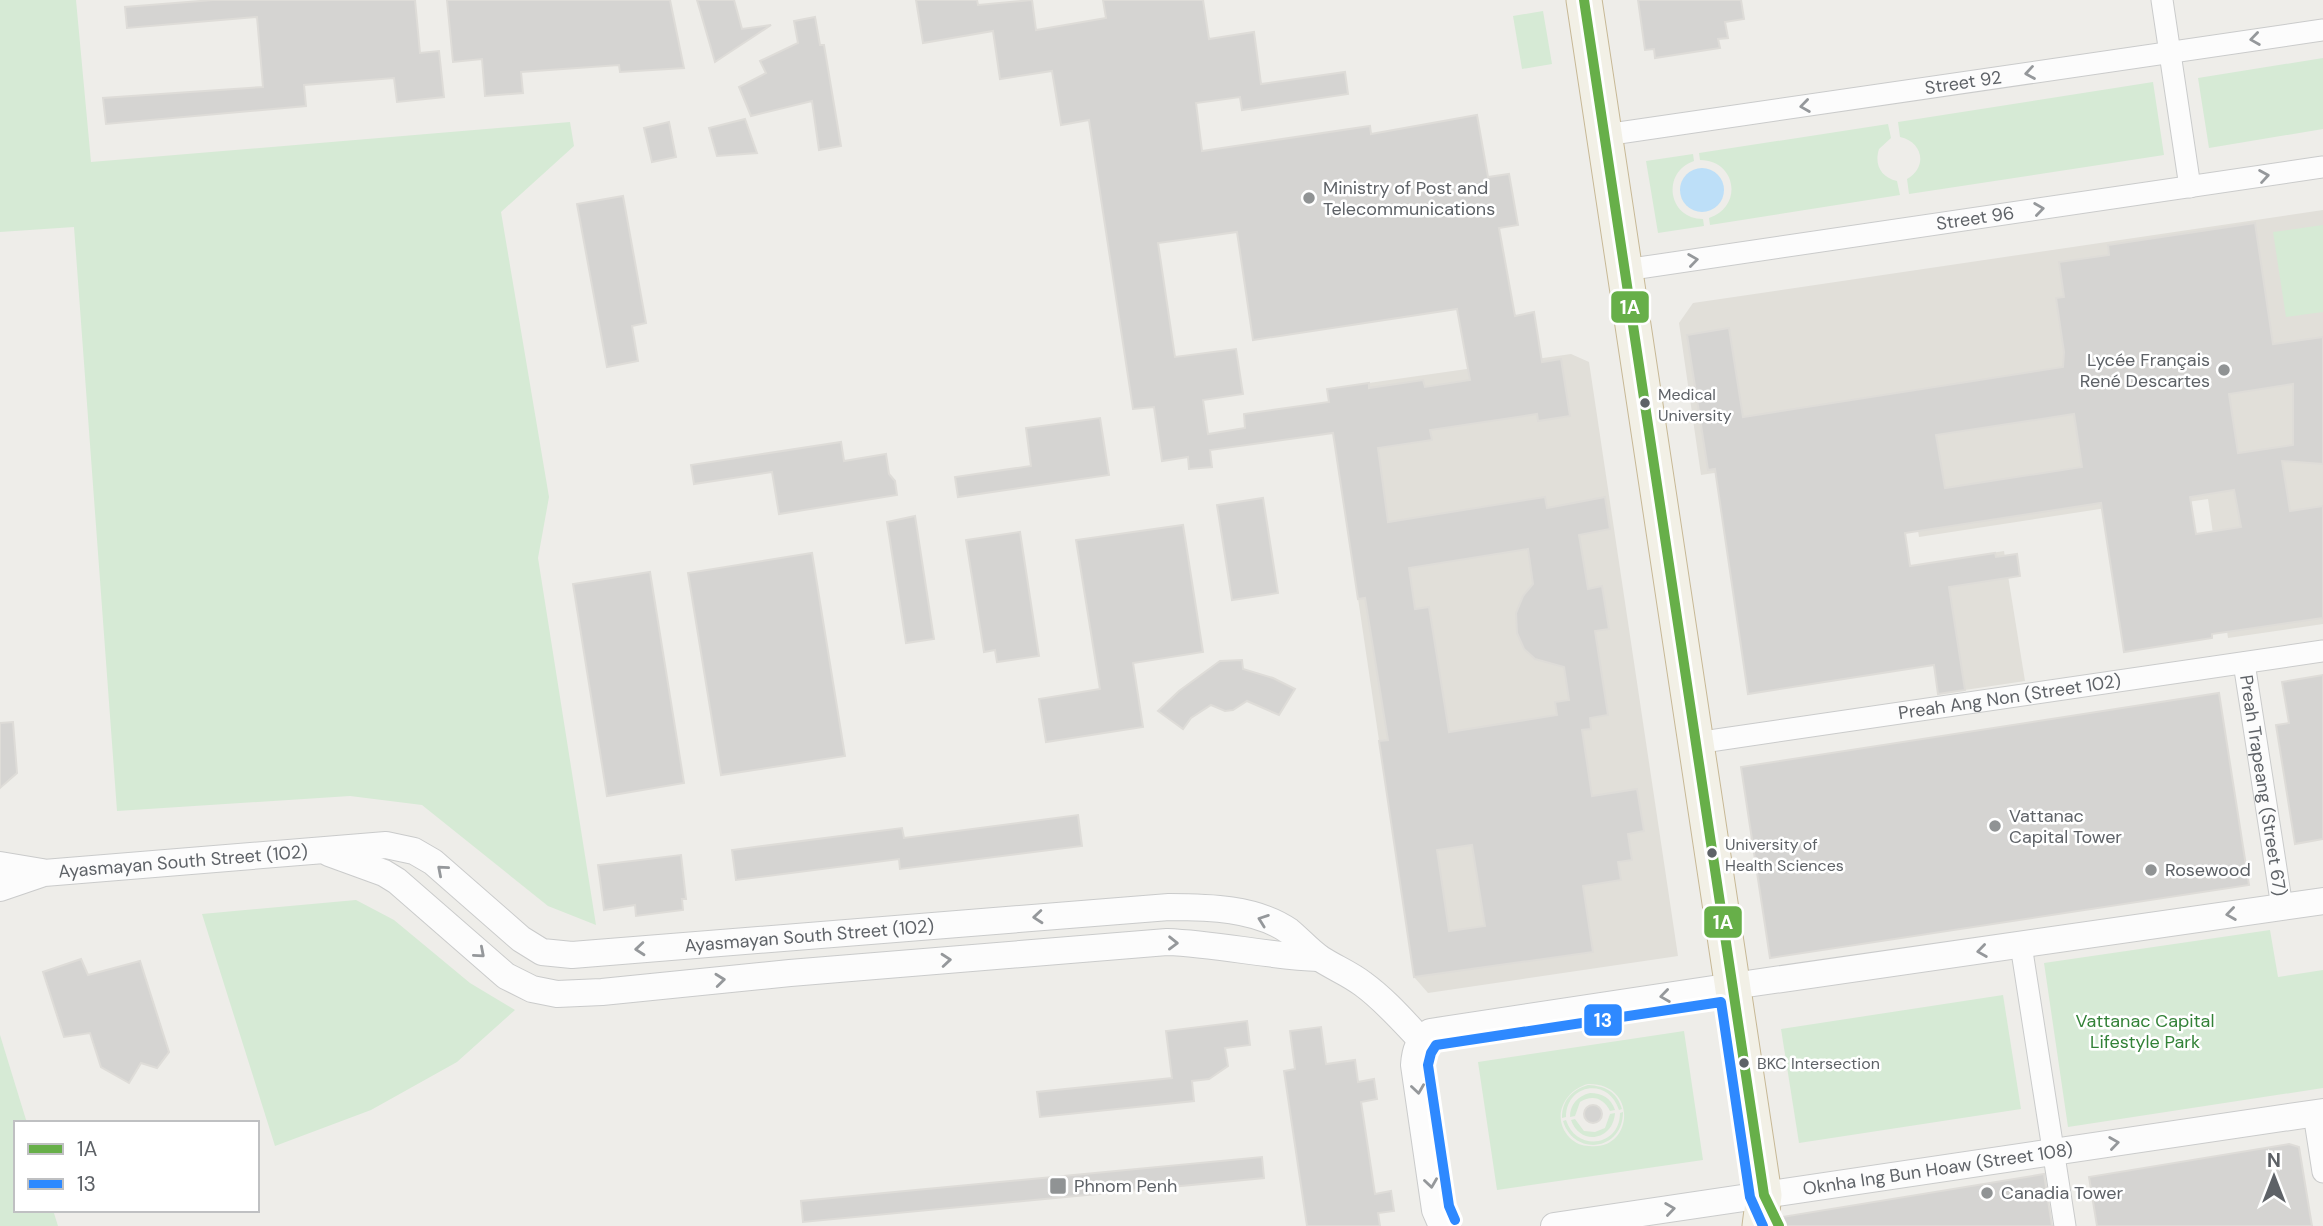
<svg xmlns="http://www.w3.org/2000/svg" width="2323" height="1226" font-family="'DM Sans',sans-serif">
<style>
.education{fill:#e1dfd9}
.green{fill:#d6ead5;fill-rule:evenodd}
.water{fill:#bddff8}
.building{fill:#d5d4d2;stroke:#dedcd8;stroke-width:2;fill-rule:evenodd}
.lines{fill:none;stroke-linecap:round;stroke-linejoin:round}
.minor-casing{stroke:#cacbcb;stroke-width:23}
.tertiary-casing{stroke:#cacbcb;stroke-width:28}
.trunk-casing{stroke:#c7b895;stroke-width:37}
.minor{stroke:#fcfcfc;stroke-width:21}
.tertiary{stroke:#fcfcfc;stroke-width:26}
.trunk{stroke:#f2f0e6;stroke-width:35}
.bus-1-casing{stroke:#fff;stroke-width:16}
.bus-2-casing{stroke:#fff;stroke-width:16}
.bus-1{stroke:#67af49;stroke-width:10}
.bus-2{stroke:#2e89ff;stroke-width:10}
.oneway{stroke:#95989b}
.poi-dot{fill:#909394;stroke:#fff;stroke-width:2.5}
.bus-dot{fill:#5e6267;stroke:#fff;stroke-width:2.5}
.labels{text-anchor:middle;stroke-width:5;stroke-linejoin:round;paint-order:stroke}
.bus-label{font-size:16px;fill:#5e6267;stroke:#fff;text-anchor:start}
.street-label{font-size:18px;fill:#5e6267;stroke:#fff}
.poi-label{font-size:18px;fill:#5e6267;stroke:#fff;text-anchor:start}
.park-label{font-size:18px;fill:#338238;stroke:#fff}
.line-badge{stroke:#fff;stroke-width:2.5}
.badge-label{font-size:19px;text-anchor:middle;font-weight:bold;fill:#fff}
</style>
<rect width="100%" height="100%" fill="#eeede9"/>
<g class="education">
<polygon points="2323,210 2323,624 2228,638 2208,499 2146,508 2145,502 1919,537 1904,444 1701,475 1679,323 1693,303"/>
<polygon points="1571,354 1589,362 1678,956 1428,993 1414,977 1327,389"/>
<polygon points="2004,551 2025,681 1938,694 1918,565"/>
</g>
<g class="green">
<polygon points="0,0 76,0 91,162 570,122 574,146 501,212 549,497 538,558 596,925 548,906 422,805 350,796 117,811 74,227 0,232"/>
<polygon points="1543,11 1552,64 1522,69 1513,16"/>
<polygon points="2323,58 2323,129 2209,148 2198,78"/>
<path d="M2153,82L2164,155L1909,194L1907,179C1928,167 1923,142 1900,137L1898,122Z"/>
<path d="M1888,124L1891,138L1879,149C1874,165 1881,177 1897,181L1900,195L1710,225L1709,218C1744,206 1736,160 1700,160L1699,153Z"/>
<path d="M1693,154L1694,161C1661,172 1668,219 1703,219L1704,226L1658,233L1646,161Z"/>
<polygon points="2323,225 2323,312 2286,317 2273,232"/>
<polygon points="356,900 394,920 470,983 515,1010 457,1062 371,1110 275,1146 202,914"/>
<polygon points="2270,930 2278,977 2323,970 2323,1088 2068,1127 2044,963"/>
<polygon points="2003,995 2021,1109 1799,1143 1781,1029"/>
<path d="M1684,1031L1703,1160L1497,1190L1478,1062ZM1588,1084C1639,1083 1633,1152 1589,1146C1582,1146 1575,1143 1570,1138C1550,1117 1565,1090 1588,1084Z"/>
<polygon points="0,1035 27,1123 16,1123 16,1210 53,1210 58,1226 0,1226"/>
<path d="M1588,1085C1606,1086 1617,1092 1622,1109L1619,1110C1609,1077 1566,1083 1566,1117L1562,1118C1562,1100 1572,1090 1588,1085Z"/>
<path d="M1590,1093C1602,1093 1611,1098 1615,1110L1610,1111C1604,1098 1592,1094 1580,1102L1575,1116L1570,1117C1570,1104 1578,1096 1590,1093Z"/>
<path d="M1623,1112C1623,1151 1574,1157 1563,1121L1566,1120C1576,1152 1620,1147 1620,1113Z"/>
<path d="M1615,1113C1613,1141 1580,1146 1571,1120L1575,1119L1584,1131L1595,1132L1605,1128L1610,1114Z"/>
</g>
<circle class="water" cx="1702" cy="190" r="22"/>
<g class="building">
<polygon points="213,0 415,0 420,53 439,51 444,97 397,102 394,78 304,85 306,106 106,124 103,98 263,87 257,17 127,28 125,7"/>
<polygon points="447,0 670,0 684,68 620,72 619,65 521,72 523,93 485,96 482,59 453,62"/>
<polygon points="697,0 734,0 742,29 771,25 715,62"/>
<path d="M916,0H977L978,5L1032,0L1036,30L1106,18L1103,0H1203L1209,39L1254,32L1261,84L1345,72L1348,94L1242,110L1240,97L1196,103L1202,151L1370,126L1371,134L1477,115L1488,177L1509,174L1518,225L1499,228L1515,316L1534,312L1542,362L1561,359L1570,416L1538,421L1537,414L1430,430L1432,440L1378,448L1388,522L1545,497L1547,508L1605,497L1610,529L1579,535L1588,589L1602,586L1609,629L1595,631L1608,715L1590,718L1591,729L1582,730L1592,796L1637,789L1644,831L1628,834L1632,860L1618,862L1621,880L1583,886L1593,952L1414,977L1379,741L1388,740L1365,598L1358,599L1333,433L1210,450L1212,467L1189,469L1188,457L1162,461L1154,407L1133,409L1089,120L1061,125L1052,71L1000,79L993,31L923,43ZM1237,232L1253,340L1457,309L1470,380L1425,387L1423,380L1369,388V383L1327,389L1329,402L1244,414L1245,428L1208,434L1203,400L1243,394L1236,349L1175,357L1158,243ZM1528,549L1533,584L1523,596L1516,613L1517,633L1524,649L1535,659L1564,667L1569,700L1555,702L1557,715L1449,732L1429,607L1415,609L1409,568ZM1472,845L1485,926L1449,931L1437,850Z"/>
<polygon points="1638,0 1741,0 1744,19 1725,22 1728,38 1718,39 1720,48 1655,58 1654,49 1645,50"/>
<polygon points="815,17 820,45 824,45 841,146 819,150 812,101 751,116 739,87 766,73 760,61 798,43 794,21"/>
<polygon points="745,119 757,153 717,156 709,128"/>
<polygon points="669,122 676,157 652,162 644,128"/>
<polygon points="623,196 646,323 632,326 638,361 607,367 577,204"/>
<path d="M2255,223L2273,344L2323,337V464L2282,461L2290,511L2323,506V618L2212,634V638L2124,652L2101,503L1905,533L1910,566L1995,553L1996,557L2017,554L2020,576L1949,587L1965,690L1938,694L1934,665L1748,694L1715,469L1708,470L1687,335L1729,328L1743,417L2063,367L2064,352L2056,298L2064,297L2059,262L2109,255L2108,245ZM2293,384V445L2238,453L2229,394ZM2074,414L2082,467L1945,488L1936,435ZM2234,490L2241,527L2196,534L2190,497Z"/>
<polygon points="1100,418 1109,475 958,497 955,477 1031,466 1026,428"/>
<polygon points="841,442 844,461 886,454 889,474 895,481 897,495 779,514 772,472 694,484 691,465"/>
<polygon points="1263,498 1278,593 1232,600 1217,505"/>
<polygon points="915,516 934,639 906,643 887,522"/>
<polygon points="1183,525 1203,652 1133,663 1143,727 1046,742 1039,699 1100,689 1076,540"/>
<polygon points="1020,532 1039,656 997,662 995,650 984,652 966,540"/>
<polygon points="812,553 845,756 721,775 688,573"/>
<polygon points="650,572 684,783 607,796 573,584"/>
<polygon points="1242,660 1243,669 1273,678 1295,689 1279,715 1247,701 1233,710 1225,711 1211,705 1191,718 1183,729 1158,711 1179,691 1220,661"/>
<polygon points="2323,675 2323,839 2295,844 2276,725 2289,723 2282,682"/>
<polygon points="2219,693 2249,885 1770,958 1741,767"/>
<polygon points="13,722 17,773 0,788 0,723"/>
<polygon points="1078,815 1082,846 900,869 899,859 736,880 732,850 902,828 904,838"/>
<polygon points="681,855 686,899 682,899 683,910 636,916 635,905 604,910 598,865"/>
<polygon points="81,959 88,975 140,961 169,1052 157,1068 141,1063 129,1083 101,1067 90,1033 64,1037 43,972"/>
<polygon points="1247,1021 1250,1045 1225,1048 1228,1066 1209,1079 1192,1081 1194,1101 1040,1117 1037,1092 1172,1078 1166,1031"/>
<polygon points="1321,1027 1326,1064 1355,1060 1358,1082 1374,1079 1377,1099 1361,1102 1375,1194 1391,1191 1394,1211 1378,1213 1380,1226 1307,1226 1284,1071 1295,1069 1290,1031"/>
<circle cx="1593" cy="1114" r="9"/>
<polygon points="2289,1144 2299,1147 2312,1226 2097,1226 2089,1177"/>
<polygon points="1262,1157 1264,1178 803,1222 801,1201"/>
<polygon points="2044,1174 2052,1226 1782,1226 1782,1217"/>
</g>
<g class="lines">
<g class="minor-casing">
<g id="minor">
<polyline points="2162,0 2190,187"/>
<path id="s1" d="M1605,135L2323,30"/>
<path id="s2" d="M1625,270L2323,167"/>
<path id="s3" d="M2244,663L2282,907"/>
<path id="s4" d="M1696,743L2323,651"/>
<polyline points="2021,945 2065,1226"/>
<polyline points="2314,1114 2323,1172"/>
</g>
</g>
<g class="tertiary-casing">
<g id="tertiary">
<path d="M329,853L384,873L397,881L506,976L532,989L557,994L602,992L790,973L1167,942C1218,944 1268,956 1319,958"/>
<polyline points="0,865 42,872"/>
<path id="s5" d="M0,888L44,873L386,845L414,851L433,862L521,939L542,952L572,955L1169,907C1208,907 1256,908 1289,931C1300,940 1309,951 1321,959C1335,968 1350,974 1363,984C1385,1000 1403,1021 1421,1040"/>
<path d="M1442,1226L1435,1210L1414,1065C1415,1050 1418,1042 1430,1032L1733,986L2323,901"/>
<path id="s6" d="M1554,1226L2323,1112"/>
</g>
</g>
<g class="trunk-casing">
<polyline id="trunk" points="1584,0 1764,1195 1760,1226"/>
</g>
<use href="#minor" class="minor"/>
<use href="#tertiary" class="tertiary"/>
<use href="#trunk" class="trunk"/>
<g class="bus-1-casing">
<polyline id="bus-1" points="1584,0 1764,1195 1779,1226"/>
</g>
<g class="bus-2-casing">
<polyline id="bus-2" points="1455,1220 1449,1206 1428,1065 1431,1053 1436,1045 1721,1002 1750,1197 1763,1226"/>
</g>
<use href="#bus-1" class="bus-1"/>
<use href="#bus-2" class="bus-2"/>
</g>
<defs><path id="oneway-chevron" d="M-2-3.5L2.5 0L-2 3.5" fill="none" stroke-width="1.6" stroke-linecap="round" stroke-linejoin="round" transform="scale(1.75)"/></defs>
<g class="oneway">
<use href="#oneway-chevron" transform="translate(2255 39) rotate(172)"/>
<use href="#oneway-chevron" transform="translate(2030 73) rotate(171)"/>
<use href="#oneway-chevron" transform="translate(1805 106) rotate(172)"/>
<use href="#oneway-chevron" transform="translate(2264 176) rotate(-9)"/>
<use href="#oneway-chevron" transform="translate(2039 209) rotate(-8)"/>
<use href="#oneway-chevron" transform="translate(1693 260) rotate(-8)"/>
<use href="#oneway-chevron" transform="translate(442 870) rotate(-139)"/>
<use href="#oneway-chevron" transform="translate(2231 914) rotate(172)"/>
<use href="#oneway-chevron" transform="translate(1038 917) rotate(175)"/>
<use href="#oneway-chevron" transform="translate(1263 920) rotate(-160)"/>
<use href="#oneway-chevron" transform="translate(1173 943) rotate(1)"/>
<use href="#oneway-chevron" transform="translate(640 949) rotate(175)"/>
<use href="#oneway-chevron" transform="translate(1982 951) rotate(172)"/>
<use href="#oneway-chevron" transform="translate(480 953) rotate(41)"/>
<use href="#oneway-chevron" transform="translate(946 960) rotate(-5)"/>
<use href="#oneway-chevron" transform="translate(720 980) rotate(-6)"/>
<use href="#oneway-chevron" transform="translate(1665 996) rotate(172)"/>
<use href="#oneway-chevron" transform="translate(1418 1089) rotate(82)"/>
<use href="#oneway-chevron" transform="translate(2114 1143) rotate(-8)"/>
<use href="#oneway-chevron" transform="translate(1431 1183) rotate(82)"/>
<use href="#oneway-chevron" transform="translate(1670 1209) rotate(-8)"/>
</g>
<g class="poi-dot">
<circle cx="1309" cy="198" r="7"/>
<circle cx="2224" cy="370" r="7"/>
<circle cx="1995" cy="826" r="7"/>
<circle cx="2151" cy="870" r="7"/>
<rect x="1049" y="1177" width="18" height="18" rx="3.5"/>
<circle cx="1987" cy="1193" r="7"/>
</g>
<g class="bus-dot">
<circle cx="1645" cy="403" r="6"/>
<circle cx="1712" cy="853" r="6"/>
<circle cx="1744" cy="1063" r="6"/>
</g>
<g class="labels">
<g class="bus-label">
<text x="1658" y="400">Medical<tspan x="1658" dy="21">University</tspan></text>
<text x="1725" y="850">University of<tspan x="1725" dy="21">Health Sciences</tspan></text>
<text x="1757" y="1069">BKC Intersection</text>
</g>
<g class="street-label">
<text dy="6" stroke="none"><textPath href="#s1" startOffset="362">Street 92</textPath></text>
<text dy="6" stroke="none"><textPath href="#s2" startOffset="354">Street 96</textPath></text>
<text dy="6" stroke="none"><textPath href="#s4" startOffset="317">Preah Ang Non (Street 102)</textPath></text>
<text dy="6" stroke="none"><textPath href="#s3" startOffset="124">Preah Trapeang (Street 67)</textPath></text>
<text dy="6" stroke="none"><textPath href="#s5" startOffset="186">Ayasmayan South Street (102)</textPath></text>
<text dy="6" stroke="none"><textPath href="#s5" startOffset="850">Ayasmayan South Street (102)</textPath></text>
<text dy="6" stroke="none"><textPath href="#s6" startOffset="388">Oknha Ing Bun Hoaw (Street 108)</textPath></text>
</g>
<g class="poi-label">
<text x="1323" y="194">Ministry of Post and<tspan x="1323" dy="21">Telecommunications</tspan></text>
<text x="2210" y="366" text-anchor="end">Lycée Français<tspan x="2210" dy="21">René Descartes</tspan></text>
<text x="2009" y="822">Vattanac<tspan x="2009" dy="21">Capital Tower</tspan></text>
<text x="2165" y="876">Rosewood</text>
<text x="1074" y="1192">Phnom Penh</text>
<text x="2001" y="1199">Canadia Tower</text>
</g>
<g class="park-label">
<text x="2145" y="1027">Vattanac Capital<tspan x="2145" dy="21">Lifestyle Park</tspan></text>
</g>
</g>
<g class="line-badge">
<rect x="1610" y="290" width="40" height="34" rx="7" fill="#67af49"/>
<rect x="1703" y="905" width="40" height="34" rx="7" fill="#67af49"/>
<rect x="1583" y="1003" width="40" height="34" rx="7" fill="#2e89ff"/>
</g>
<g class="badge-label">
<text x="1630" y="314">1A</text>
<text x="1723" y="929">1A</text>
<text x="1603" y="1027">13</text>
</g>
<rect x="14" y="1121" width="245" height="91" fill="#ffffff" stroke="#bfc0c2" stroke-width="2"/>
<rect x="28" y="1144" width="35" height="10" fill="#67af49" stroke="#bfc0c2" stroke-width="2"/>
<text x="77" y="1156" font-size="21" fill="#5e6267">1A</text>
<rect x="28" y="1179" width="35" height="10" fill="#2e89ff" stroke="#bfc0c2" stroke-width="2"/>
<text x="77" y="1191" font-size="21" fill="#5e6267">13</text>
<g transform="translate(2274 1177)" stroke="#ffffff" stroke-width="5" paint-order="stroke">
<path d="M0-5L12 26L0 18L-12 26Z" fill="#5e6267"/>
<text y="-10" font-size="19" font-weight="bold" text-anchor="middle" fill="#5e6267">N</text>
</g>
</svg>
